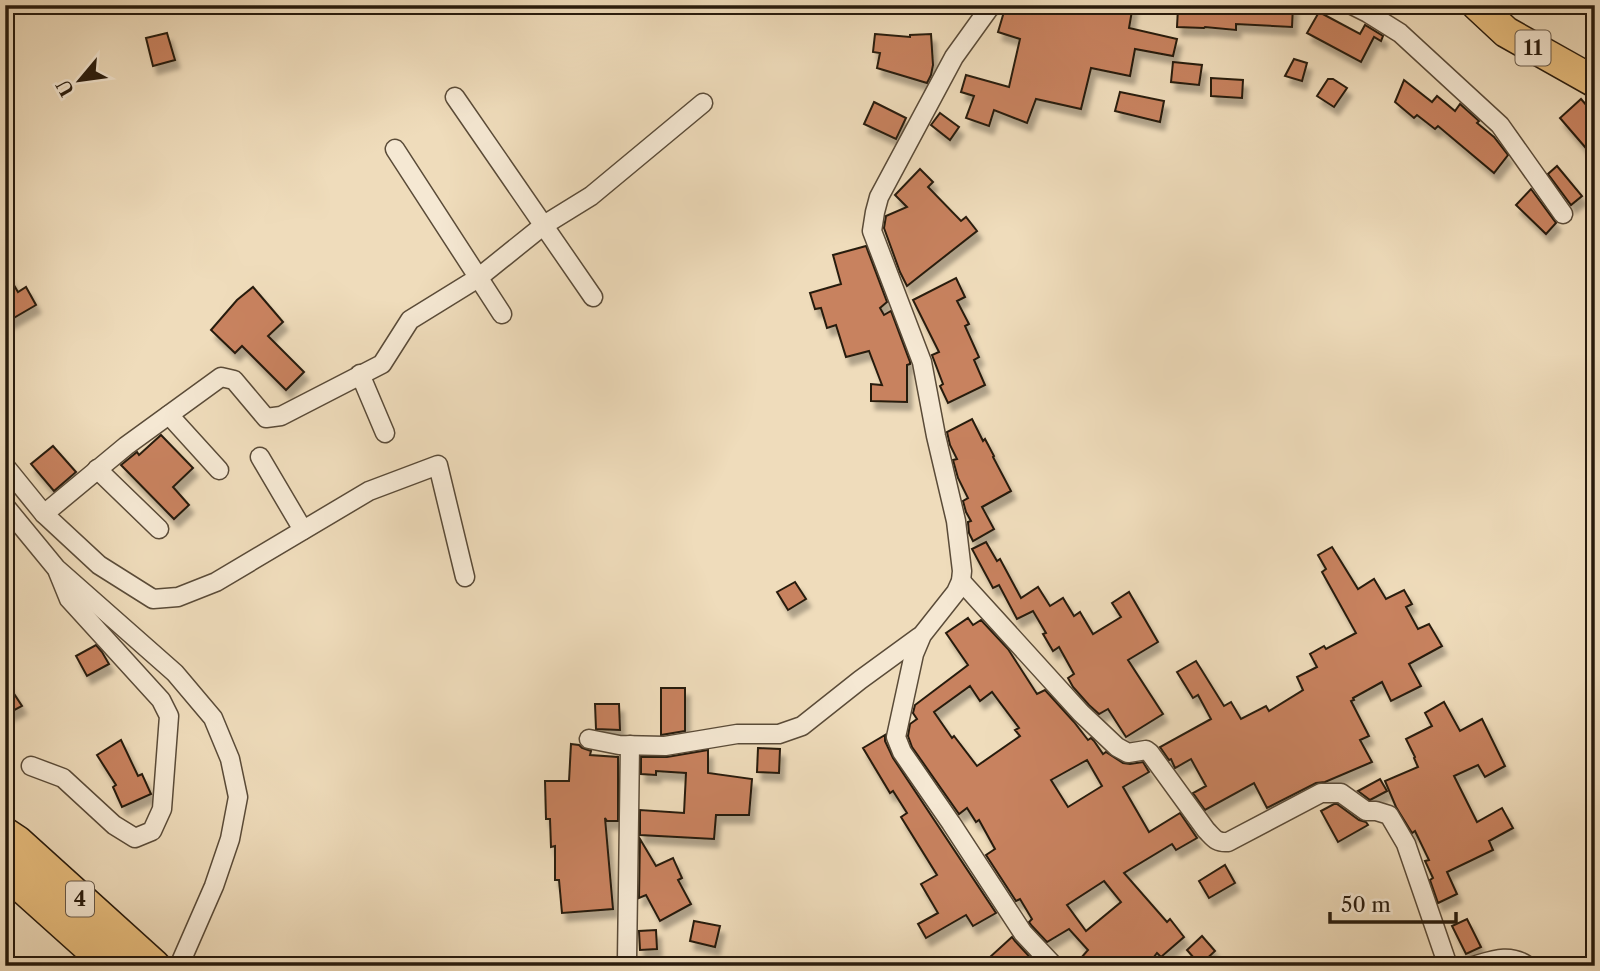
<svg xmlns="http://www.w3.org/2000/svg" width="1600" height="971" font-family="'Libre Caslon Text',serif">
<style>
.building{fill:#c8825e;stroke:#281b0d;stroke-width:2;fill-rule:evenodd;filter:url(#shadow)}
.lines{fill:none;stroke-linecap:round;stroke-linejoin:round}
.minor-casing{stroke:#5a4b38;stroke-width:21}
.trunk-casing{stroke:#281b0d;stroke-width:33}
.motorway-casing{stroke:#281b0d;stroke-width:35}
.minor{stroke:#f5e8d3;stroke-width:18}
.trunk{stroke:#e8be7e;stroke-width:30}
.motorway{stroke:#e8be7e;stroke-width:32}
.labels{text-anchor:middle;stroke-width:5;stroke-linejoin:round;paint-order:stroke}
.shield{fill:#f5e8d3;stroke:#665848;stroke-width:2}
.shield-label{font-size:21px;font-weight:bold;fill:#281b0d}
</style>
<defs>
<filter id="shadow"><feDropShadow dx="4.5" dy="8" stdDeviation="2" flood-color="#0004"/></filter>
</defs>
<rect width="100%" height="100%" fill="#efdcbb"/>
<filter id="stains"><feTurbulence type="fractalNoise" baseFrequency=".00286" numOctaves="4"/><feColorMatrix values="0 0 0 0 .2 0 0 0 0 .09 0 0 0 0 .02 0 0 0 .5 -.17"/></filter>
<radialGradient id="worn" r=".72"><stop offset=".6" stop-color="#630" stop-opacity="0"/><stop offset="1" stop-color="#630" stop-opacity=".3"/></radialGradient>
<g class="building">
<polygon points="1006,5 1030,12 1032,5 1133,5 1129,28 1177,39 1173,56 1135,49 1130,76 1091,68 1081,109 1036,99 1027,123 994,110 989,126 966,118 974,96 961,92 966,75 1009,87 1020,39 998,32"/>
<polygon points="1213,5 1293,5 1292,27 1236,24 1236,30 1205,27 1204,28 1177,27 1178,8 1213,10"/>
<polygon points="1319,12 1360,34 1365,25 1383,36 1381,41 1374,37 1361,62 1307,33"/>
<polygon points="167,33 175,60 153,66 146,38"/>
<polygon points="875,34 910,37 910,35 931,34 933,65 931,75 927,83 877,68 880,53 873,52"/>
<polygon points="1294,59 1307,63 1302,81 1285,76"/>
<polygon points="1173,62 1202,65 1199,85 1171,82"/>
<polygon points="1211,78 1243,80 1242,98 1211,96"/>
<polygon points="1328,79 1333,79 1347,88 1334,107 1317,96"/>
<polygon points="1404,80 1432,102 1437,96 1455,111 1460,104 1479,121 1477,123 1494,137 1508,155 1494,173 1438,126 1435,129 1417,115 1414,118 1395,102"/>
<polygon points="1120,92 1164,101 1160,122 1115,111"/>
<polygon points="1581,99 1595,115 1595,139 1585,147 1560,118"/>
<polygon points="874,102 906,118 896,139 864,124"/>
<polygon points="940,113 959,127 950,140 931,125"/>
<polygon points="1557,166 1582,196 1571,205 1548,174"/>
<polygon points="920,169 933,182 928,187 961,221 966,217 977,231 907,286 900,272 884,228 886,216 907,207 895,195"/>
<polygon points="1531,189 1556,223 1546,234 1516,205"/>
<polygon points="866,246 887,302 880,308 884,315 891,311 910,362 910,364 907,365 907,402 871,401 871,384 882,385 869,351 846,357 836,325 827,328 821,308 815,309 810,293 841,284 833,255"/>
<polygon points="5,270 18,292 26,287 36,305 5,323"/>
<polygon points="956,278 965,297 957,301 969,324 965,326 979,357 974,360 985,385 948,403 940,386 943,384 932,355 939,352 913,300"/>
<polygon points="253,287 283,322 268,336 304,372 286,390 242,346 235,353 211,330 237,300"/>
<polygon points="972,419 983,441 985,439 994,456 993,457 1011,491 982,507 994,529 973,541 969,533 968,522 971,521 966,512 963,501 968,498 958,478 953,460 957,459 950,445 947,432"/>
<polygon points="161,435 193,468 173,487 189,505 174,519 121,465 137,452 139,455"/>
<polygon points="53,446 76,472 54,491 31,464"/>
<polygon points="986,542 997,561 1000,559 1021,598 1038,587 1050,606 1063,598 1074,616 1080,612 1093,634 1121,617 1112,603 1129,592 1158,642 1128,660 1163,714 1126,737 1108,709 1099,714 1089,705 1073,687 1068,678 1074,674 1059,647 1053,651 1043,634 1046,633 1033,611 1017,619 999,585 993,588 972,549"/>
<polygon points="1332,547 1358,589 1374,579 1386,599 1404,590 1412,604 1406,607 1418,629 1429,624 1442,646 1409,664 1421,686 1391,701 1382,682 1353,698 1354,700 1351,701 1369,736 1360,740 1372,762 1325,782 1316,783 1267,808 1254,783 1205,810 1193,793 1206,786 1191,759 1175,768 1171,759 1169,760 1160,747 1211,719 1198,695 1193,698 1177,672 1196,661 1224,706 1231,702 1241,719 1266,706 1269,711 1303,690 1297,677 1317,667 1310,654 1324,646 1326,649 1356,633 1322,572 1326,569 1318,555"/>
<polygon points="795,582 806,599 788,610 777,592"/>
<path d="M968,618L973,625L981,620L1008,649L1037,694L1045,690L1074,722L1088,740L1091,738L1094,741L1103,754L1106,752L1123,763L1130,764L1143,762L1149,772L1123,787L1149,832L1180,813L1197,838L1176,850L1172,844L1124,873L1167,922L1170,919L1184,937L1161,957L1157,953L1147,966H1133L1126,961L1122,966H1074L1088,950L1069,929L1047,942L1032,926L1029,922L1032,919L1020,899L1016,901L986,855L995,849L979,820L976,822L967,808L959,814L912,747L908,736L910,724L917,719L913,713L915,705L968,665L946,633ZM970,686L980,701L992,692L1019,728L1015,730L1020,736L977,766L954,736L952,738L934,712ZM1087,760L1102,786L1068,807L1051,780ZM1104,881L1121,902L1086,931L1067,905Z"/>
<polygon points="96,645 102,652 109,664 87,676 76,656"/>
<polygon points="5,680 22,706 5,715"/>
<polygon points="661,688 685,688 685,731 661,735"/>
<polygon points="1444,702 1460,731 1482,719 1505,766 1485,777 1478,765 1454,776 1477,822 1502,808 1513,828 1489,841 1493,850 1447,872 1457,894 1438,903 1430,880 1433,878 1425,861 1429,860 1415,831 1412,833 1396,807 1385,781 1418,767 1414,758 1415,757 1406,739 1432,726 1425,713"/>
<polygon points="595,704 619,704 620,730 596,729"/>
<polygon points="885,735 885,741 893,758 996,913 973,926 966,915 926,938 918,924 938,913 921,884 937,875 901,817 907,813 893,791 890,793 863,748"/>
<polygon points="121,740 138,776 142,774 151,794 122,807 113,787 116,785 97,755"/>
<polygon points="571,744 579,745 582,748 591,751 590,755 618,757 618,821 607,821 605,818 613,909 562,913 559,880 555,880 555,846 551,847 550,819 546,819 545,781 569,781"/>
<polygon points="758,748 780,749 779,773 757,772"/>
<polygon points="708,750 708,773 752,779 749,815 716,815 714,839 640,835 640,810 684,813 686,773 656,771 656,775 641,774 641,757 667,757"/>
<polygon points="1380,779 1387,791 1370,800 1358,791"/>
<polygon points="1334,804 1337,804 1359,820 1366,822 1368,825 1338,842 1321,811"/>
<polygon points="640,839 656,866 673,858 682,878 678,880 691,904 660,921 646,895 639,898"/>
<polygon points="1225,865 1235,883 1209,898 1199,881"/>
<polygon points="1467,919 1481,947 1466,954 1452,926"/>
<polygon points="694,921 720,926 715,947 690,941"/>
<polygon points="656,930 657,949 640,950 639,931"/>
<polygon points="1202,936 1215,951 1200,965 1187,950"/>
<polygon points="1012,937 1015,941 1038,966 998,966 990,957"/>
</g>
<g class="lines">
<g class="minor-casing">
<g id="minor">
<polyline points="994,5 990,7 954,57 879,197 875,212 872,231 922,362 936,436 956,521 962,571 961,581 956,592 922,635 914,654 896,737 902,752 951,823 1023,933 1054,966"/>
<polyline points="1352,5 1368,13 1400,33 1500,125 1563,214"/>
<polyline points="455,97 593,297"/>
<polyline points="395,149 502,314"/>
<polyline points="360,374 385,433"/>
<polyline points="169,415 219,470"/>
<polyline points="260,457 303,530"/>
<polyline points="5,466 44,514 99,565 153,599 178,597 216,582 369,491 438,465 465,577"/>
<polyline points="97,469 159,529"/>
<polyline points="5,506 56,568 175,673 213,718 230,759 238,797 230,839 214,886 179,966"/>
<polyline points="44,514 126,446 221,377 234,380 266,418 281,416 382,364 410,320 478,278 544,225 591,196 703,103"/>
<path d="M961,581L1081,713L1117,747L1128,753L1146,750L1150,753L1206,830C1214,838 1216,843 1228,842L1321,793H1341L1366,811H1376L1389,815L1406,844L1448,966"/>
<polyline points="589,739 619,745 665,746 737,734 779,734 802,726 860,680 919,637"/>
<polyline points="31,766 63,778 114,825 135,838 152,831 162,809 169,716 161,700 69,599 58,572"/>
<polyline points="627,960 630,745"/>
<path d="M1473,966C1493,960 1510,953 1528,966"/>
</g>
</g>
<g class="trunk-casing">
<polyline id="trunk" points="1477,5 1506,32 1595,82"/>
</g>
<g class="motorway-casing">
<g id="motorway">
<polyline points="5,834 17,842 154,966"/>
<polyline points="5,871 111,966"/>
</g>
</g>
<use href="#minor" class="minor"/>
<use href="#trunk" class="trunk"/>
<use href="#motorway" class="motorway"/>
</g>
<g class="labels">
<g class="shield">
<rect x="1515.5" y="30.5" width="35" height="35" rx="5"/>
<rect x="66" y="881.5" width="28" height="35" rx="5"/>
</g>
<g class="shield-label">
<text x="1533" y="55">11</text>
<text x="80" y="906">4</text>
</g>
</g>
<rect width="1600" height="971" fill="none" stroke="#efdcbb" stroke-width="28"/>
<rect x="7" y="7" width="1586" height="957" fill="none" stroke="#281b0d" stroke-width="3.5"/>
<rect x="14" y="14" width="1572" height="943" fill="none" stroke="#281b0d" stroke-width="2"/>
<g transform="translate(80 80) rotate(241)" stroke="#f5e8d3" stroke-width="5" paint-order="stroke">
<path d="M0-5L12 26L0 18L-12 26Z" fill="#281b0d"/>
<text y="-10" font-size="19" font-weight="bold" text-anchor="middle" fill="#281b0d">U</text>
</g>
<path d="M1330 912v10h126v-10" fill="none" stroke="#281b0d" stroke-width="3.5"/>
<text x="1341" y="912" font-size="21" fill="#281b0d" stroke="#f5e8d3" stroke-width="5" paint-order="stroke">50 m</text>
<rect width="100%" height="100%" filter="url(#stains)"/>
<rect width="100%" height="100%" fill="url(#worn)"/>
</svg>
